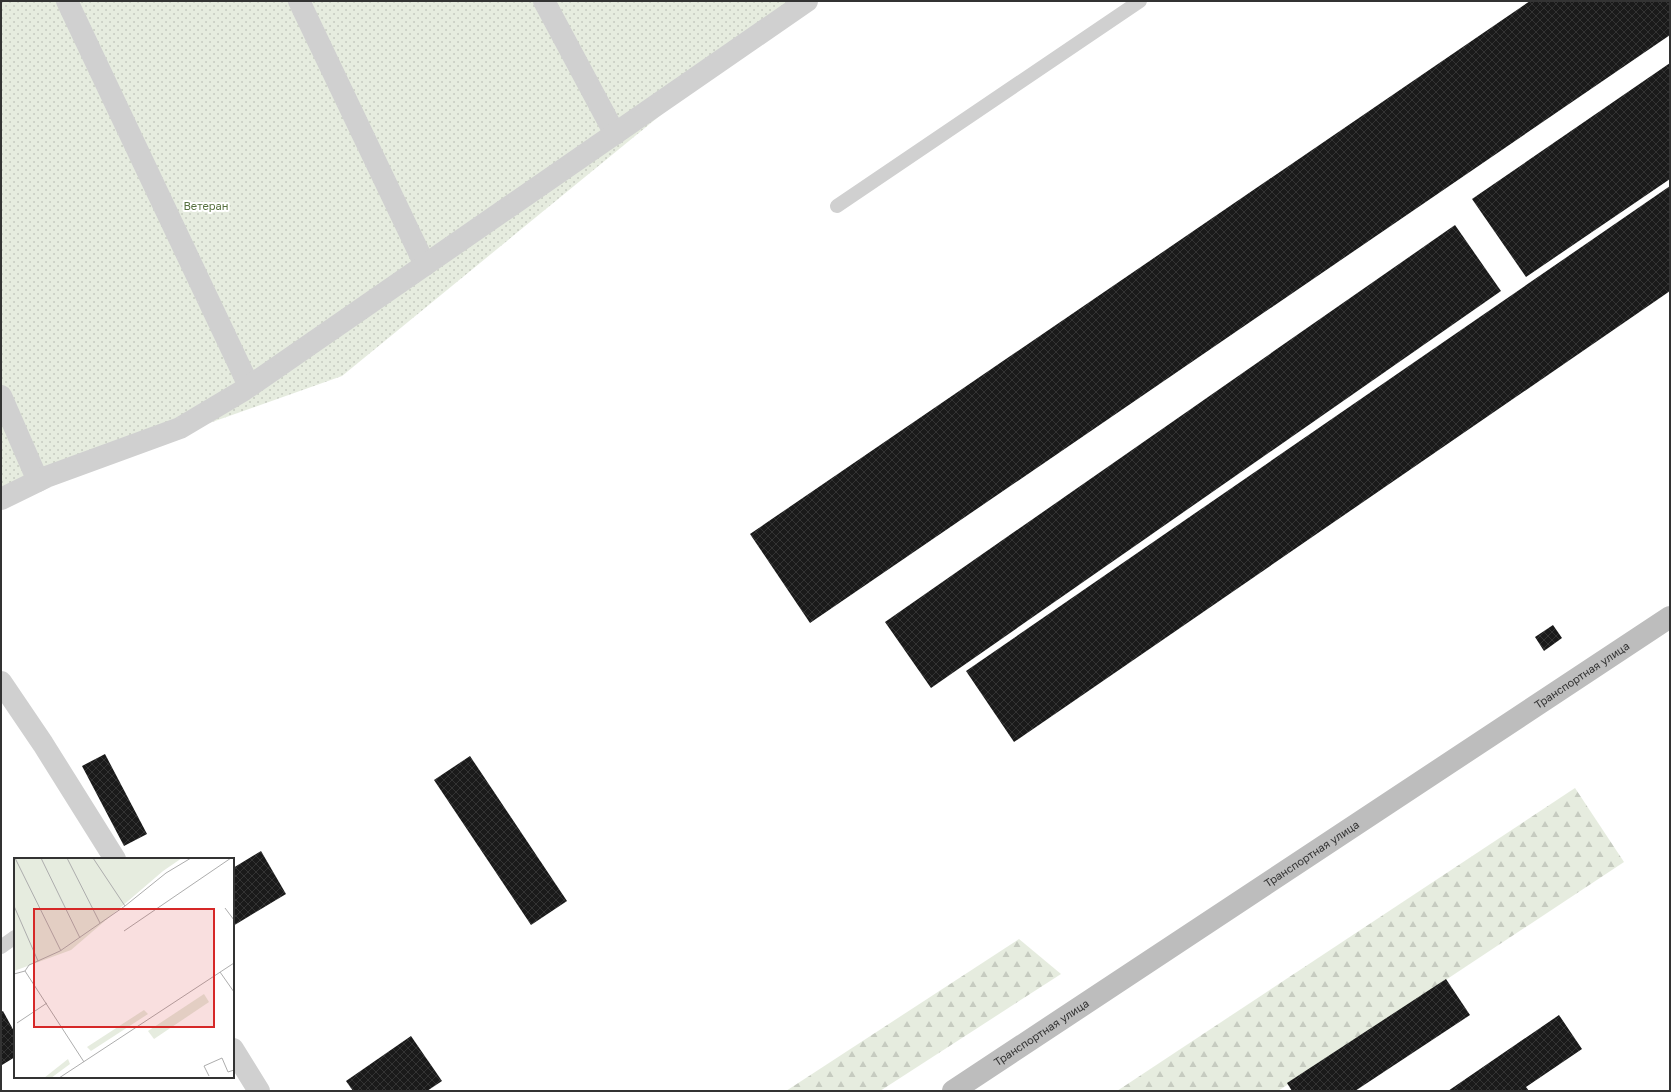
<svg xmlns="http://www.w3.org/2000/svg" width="1671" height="1092" font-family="'Golos Text',sans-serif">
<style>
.forest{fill:url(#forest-firs)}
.garden{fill:url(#garden-dots)}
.building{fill:url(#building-cross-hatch)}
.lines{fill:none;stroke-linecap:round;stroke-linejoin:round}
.lane{stroke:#d0d0d0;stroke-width:14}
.street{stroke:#d0d0d0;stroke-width:22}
.secondary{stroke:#bdbdbd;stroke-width:22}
.labels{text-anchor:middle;stroke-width:4;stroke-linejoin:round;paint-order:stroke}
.park-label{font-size:11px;fill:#56703f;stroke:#fff}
.street-label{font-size:11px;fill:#333;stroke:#fff}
.inset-road{fill:none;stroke:#adadad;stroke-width:1}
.view{fill:#d62828;fill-opacity:0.15;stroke:#d62828;stroke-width:2}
.inset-edge{fill:none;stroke:#333;stroke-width:2}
</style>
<defs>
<pattern id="forest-firs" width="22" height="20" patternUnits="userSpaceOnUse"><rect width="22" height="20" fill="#e6ecdf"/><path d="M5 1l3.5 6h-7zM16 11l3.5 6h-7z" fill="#c6cbc0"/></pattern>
<pattern id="garden-dots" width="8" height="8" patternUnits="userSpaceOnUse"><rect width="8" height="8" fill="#e6ecdf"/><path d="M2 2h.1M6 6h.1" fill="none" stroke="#c6cbc0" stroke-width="1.8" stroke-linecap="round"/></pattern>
<pattern id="building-cross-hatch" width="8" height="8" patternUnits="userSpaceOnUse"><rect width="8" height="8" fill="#1a1a1a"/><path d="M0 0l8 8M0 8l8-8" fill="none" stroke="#333"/></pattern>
</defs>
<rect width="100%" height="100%" fill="#fff"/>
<g class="forest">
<polygon points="1575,788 1624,862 1278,1091 1117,1091"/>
<polygon points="1019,939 1061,974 880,1091 786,1091"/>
</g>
<polygon class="garden" points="1,1 800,1 342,376 1,497"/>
<g class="building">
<polygon points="1530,1 1670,1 1670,35 810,623 750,534"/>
<polygon points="1670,63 1670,179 1526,277 1472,199"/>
<polygon points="1670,186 1670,291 1014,742 966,671"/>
<polygon points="1455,225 1501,291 931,688 885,622"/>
<polygon points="1553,625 1562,638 1544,651 1535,637"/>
<polygon points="105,754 147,834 124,846 82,766"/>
<polygon points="470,756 567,901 531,925 434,780"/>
<polygon points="261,851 286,894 233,926 233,868"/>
<polygon points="1446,979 1470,1015 1355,1091 1292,1091 1287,1083"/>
<polygon points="3,1011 15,1033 15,1057 2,1065 1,1012"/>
<polygon points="1559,1015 1582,1049 1526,1087 1529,1091 1448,1091"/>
<polygon points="411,1036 442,1081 427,1091 353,1091 346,1081"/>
</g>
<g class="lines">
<g class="lane">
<polyline points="837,206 1140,1"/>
<polyline points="1,947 15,937"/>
</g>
<g class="street">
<polyline points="67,1 249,386"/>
<polyline points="299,1 425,265"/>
<polyline points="544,1 615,134"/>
<polyline points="1,396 38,481"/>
<polyline points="1,499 46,477 180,428 244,390 807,1"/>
<polyline points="1,682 43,744 115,859"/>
<polyline points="233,1049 259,1091"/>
</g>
<path class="secondary" id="s1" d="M953,1091L1670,617"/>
</g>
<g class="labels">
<g class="park-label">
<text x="206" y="210">Ветеран</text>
</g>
<g class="street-label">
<text dy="4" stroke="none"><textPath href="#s1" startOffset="754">Транспортная улица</textPath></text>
<text dy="4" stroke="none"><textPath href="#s1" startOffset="430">Транспортная улица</textPath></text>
<text dy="4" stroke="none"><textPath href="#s1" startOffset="106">Транспортная улица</textPath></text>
</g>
</g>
<g transform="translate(14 858)">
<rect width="220" height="220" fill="#fff"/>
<path d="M190,136L195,144L140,181L134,173ZM130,152L134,156L77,193L73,189ZM54,201L56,206L37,220H30Z" fill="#e6ecdf"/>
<path d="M0,0H168L149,13L57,92L0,113Z" fill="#e6ecdf"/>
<path class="inset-road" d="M1,0L47,93M27,0L66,80M53,0L86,65M79,0L111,48M0,48L24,103M211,50L220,62M110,73L217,0M11,113L70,204M206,114L220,134M0,116L11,113L15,107L46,93L111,48L152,15L177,0M3,165L33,145M195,218L190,208L208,200L214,214L220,212M45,220L220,105"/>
<path class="view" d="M20,51H200V169H20Z"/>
<rect width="220" height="220" class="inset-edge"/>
</g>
<rect width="1671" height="1092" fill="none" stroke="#333333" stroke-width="4"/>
</svg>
